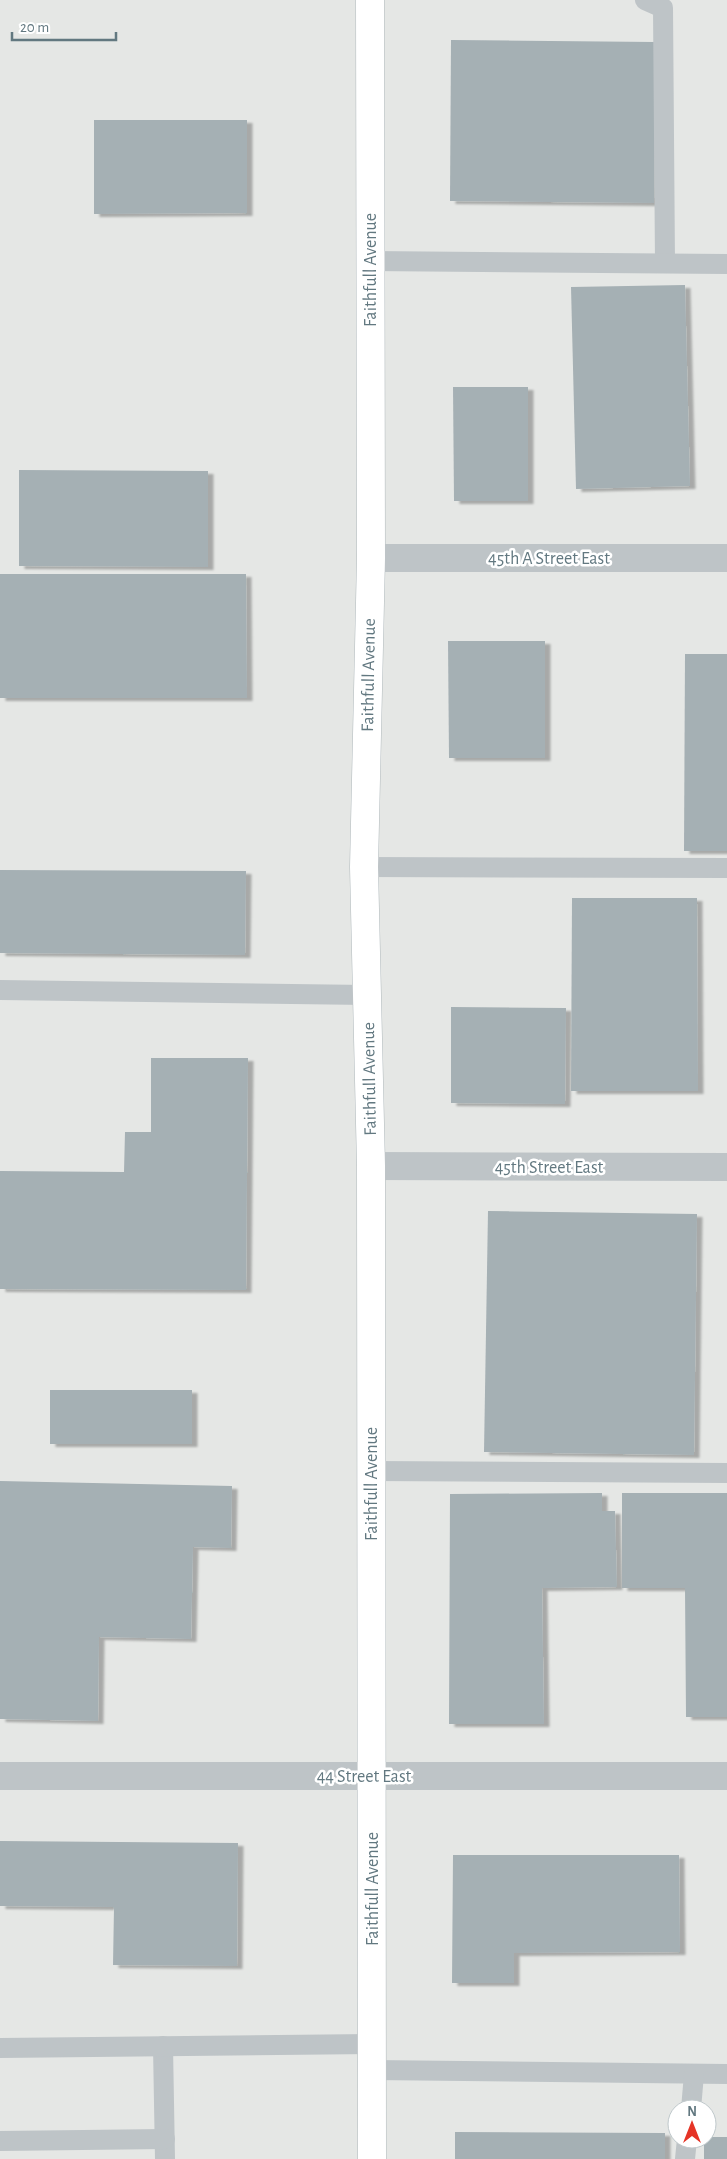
<svg xmlns="http://www.w3.org/2000/svg" width="727" height="2159" font-family="'Alegreya Sans',sans-serif">
<style>
.built{fill:#e5e7e5;fill-rule:evenodd}
.building{fill:#a5b0b4;filter:url(#shadow)}
.lines{fill:none;stroke-linecap:round;stroke-linejoin:round}
.secondary-casing{stroke:#b0b9bc;stroke-width:29}
.lane{stroke:#bec4c7;stroke-width:20}
.street{stroke:#bec4c7;stroke-width:28}
.secondary{stroke:#fff;stroke-width:28}
.labels{text-anchor:middle;stroke-width:5;stroke-linejoin:round;paint-order:stroke}
.street-label{font-size:18px;fill:#627880;stroke:#fff}
</style>
<defs>
<filter id="shadow"><feDropShadow dx="5.5" dy="3" stdDeviation="1" flood-color="#0004"/></filter>
</defs>
<rect width="100%" height="100%" fill="#f7f7f4"/>
<path class="built" d="M0,0H727V2159H0ZM677,2109H707V2139H677Z"/>
<g class="building">
<polygon points="451,40 655,42 654,203 450,201"/>
<polygon points="94,120 247,120 247,213 94,214"/>
<polygon points="685,285 690,486 576,489 571,287"/>
<polygon points="453,387 528,387 528,501 454,501"/>
<polygon points="19,470 208,471 208,567 19,566"/>
<polygon points="0,574 246,574 247,698 0,698"/>
<polygon points="448,641 545,641 545,758 449,758"/>
<polygon points="685,654 727,654 727,851 684,851"/>
<polygon points="0,870 246,871 245,955 0,953"/>
<polygon points="572,898 697,898 698,1091 571,1091"/>
<polygon points="451,1007 566,1008 565,1104 451,1103"/>
<polygon points="151,1058 248,1058 246,1290 0,1289 0,1171 124,1172 125,1132 151,1132"/>
<polygon points="488,1211 697,1214 694,1455 484,1452"/>
<rect x="50" y="1390" width="142" height="54"/>
<polygon points="0,1481 232,1486 231,1548 193,1547 191,1639 99,1637 98,1721 0,1719"/>
<polygon points="602,1493 602,1511 615,1511 617,1587 542,1588 544,1724 449,1724 450,1494"/>
<polygon points="622,1493 727,1493 727,1717 686,1717 685,1588 622,1588"/>
<polygon points="0,1841 238,1843 237,1966 113,1965 114,1907 0,1906"/>
<polygon points="453,1855 679,1855 680,1952 514,1953 514,1983 452,1983"/>
<polygon points="455,2132 665,2133 665,2159 455,2159"/>
<polygon points="707,2137 727,2137 727,2159 704,2159 704,2139 707,2139"/>
</g>
<g class="lines">
<g class="secondary-casing">
<polyline id="secondary" points="370,0 371,558 364,867 371,1166 372,2159"/>
</g>
<g class="lane">
<polyline points="645,0 663,8 665,263"/>
<polyline points="369,261 727,264"/>
<polyline points="364,867 727,868"/>
<polyline points="0,990 367,995"/>
<polyline points="371,1471 727,1473"/>
<polyline points="163,2046 165,2159"/>
<polyline points="0,2048 372,2044"/>
<polyline points="372,2070 727,2074"/>
<polyline points="691,2109 694,2074"/>
<polyline points="0,2141 165,2139"/>
<polyline points="685,2159 687,2139"/>
</g>
<g class="street">
<polyline points="371,558 727,558"/>
<polyline points="371,1166 727,1167"/>
<polyline points="0,1776 727,1776"/>
</g>
<use href="#secondary" class="secondary"/>
</g>
<g class="labels">
<g class="street-label">
<text transform="translate(370 270) rotate(-90)" y="6">Faithfull Avenue</text>
<text x="549" y="564">45th A Street East</text>
<text transform="translate(368 675) rotate(-89)" y="6">Faithfull Avenue</text>
<text transform="translate(369 1079) rotate(-91)" y="6">Faithfull Avenue</text>
<text x="549" y="1173">45th Street East</text>
<text transform="translate(371 1484) rotate(-90)" y="6">Faithfull Avenue</text>
<text x="364" y="1782">44 Street East</text>
<text transform="translate(372 1889) rotate(-90)" y="6">Faithfull Avenue</text>
</g>
</g>
<g transform="translate(692 2124)"><circle r="24" fill="#ffffff" stroke="#c0c9cc"/>
<path d="M0-4L9 19L0 12L-9 19Z" fill="#e53426"/>
<text y="-8" font-size="14" font-weight="bold" text-anchor="middle" fill="#627880">N</text>
</g>
<path d="M12 32v8h104v-8" fill="none" stroke="#627880" stroke-width="2.5"/>
<text x="20" y="32" font-size="15" fill="#627880" stroke="#ffffff" stroke-width="4" paint-order="stroke">20 m</text>
</svg>
